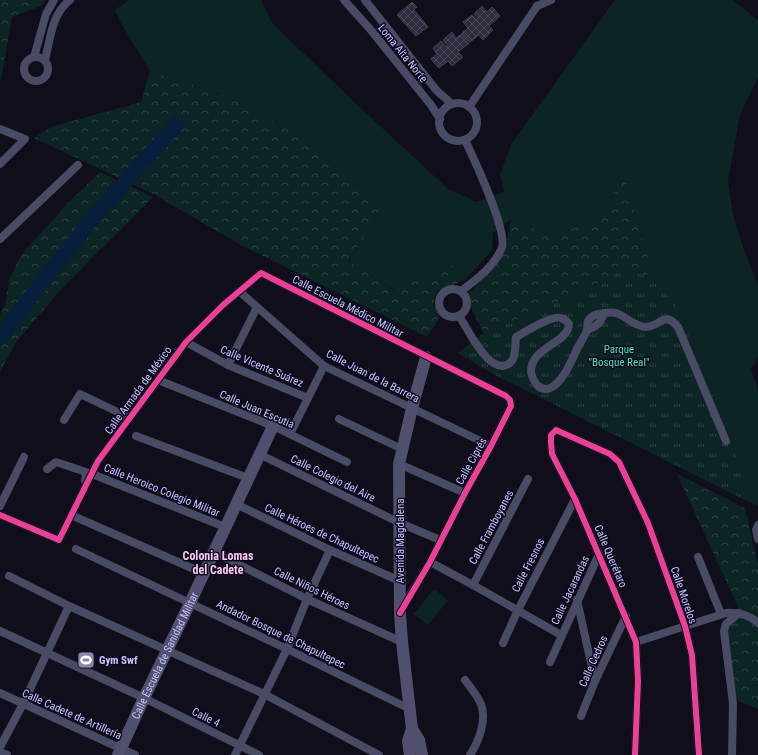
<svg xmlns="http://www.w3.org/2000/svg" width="758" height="755" font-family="'Roboto Condensed',sans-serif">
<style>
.grass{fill:#0d2424}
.forest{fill:url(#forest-crowns)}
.park{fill:url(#park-tufts)}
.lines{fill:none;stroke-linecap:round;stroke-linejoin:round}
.river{stroke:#081e3d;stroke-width:15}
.building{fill:url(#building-cross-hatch);stroke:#434059}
.street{stroke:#494a63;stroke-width:8}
.secondary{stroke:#504f6e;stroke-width:12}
.cycleway-casing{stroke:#0c0a1e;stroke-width:8}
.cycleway{stroke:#ea4096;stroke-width:6}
.labels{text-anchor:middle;stroke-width:3;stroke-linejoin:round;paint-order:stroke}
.street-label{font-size:11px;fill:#cac7ff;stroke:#0c0a1e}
.park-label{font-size:11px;fill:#4ce6b6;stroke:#0c0a1e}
.poi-label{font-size:11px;font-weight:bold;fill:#cac7ff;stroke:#0c0a1e;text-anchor:start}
.neighbourhood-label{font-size:12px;font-weight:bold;fill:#ffc9ef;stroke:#0c0a1e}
</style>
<defs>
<pattern id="forest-crowns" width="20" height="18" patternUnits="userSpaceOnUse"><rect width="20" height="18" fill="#0d2424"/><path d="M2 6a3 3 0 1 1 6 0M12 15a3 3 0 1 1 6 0" fill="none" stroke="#2f4245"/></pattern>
<pattern id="park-tufts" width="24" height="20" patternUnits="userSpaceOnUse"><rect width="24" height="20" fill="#0d2424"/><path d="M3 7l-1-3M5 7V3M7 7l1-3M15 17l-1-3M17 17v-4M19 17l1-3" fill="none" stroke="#2f4245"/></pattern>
<pattern id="building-cross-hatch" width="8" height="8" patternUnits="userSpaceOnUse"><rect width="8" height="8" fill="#2d2b3d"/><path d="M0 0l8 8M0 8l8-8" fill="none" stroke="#4a485a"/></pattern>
</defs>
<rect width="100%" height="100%" fill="#100e1a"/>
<g class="grass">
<polygon points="129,0 261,0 271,21 279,30 365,112 447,188 476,202 504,192 500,174 512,143 615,0 732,0 758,20 758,77 740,115 728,181 733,215 743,247 758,285 758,356 751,369 758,390 758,506 741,498 741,467 679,310 653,276 625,177 616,189 606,213 580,227 547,234 511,219 493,233 492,250 465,280 451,264 430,283 397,292 348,261 383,208 304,139 228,97 150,71 122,25 115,10"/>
<polygon points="434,589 448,600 428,625 414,614"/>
</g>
<g class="forest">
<polygon points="0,0 46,0 41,6 12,17 0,84"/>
<polygon points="150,71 228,97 304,139 383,208 348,261 396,292 413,268 430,283 451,264 465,280 437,291 433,304 440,316 427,337 241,245 155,195 34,138 51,127 141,102"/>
<polygon points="100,172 153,197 65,285 16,342 0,372 0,315 5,304 10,278 21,255 68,203"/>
<polygon points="625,177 653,276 621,269 593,287 484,334 471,308 468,294 489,273 507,243 511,219 547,234 580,227 606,213 616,189"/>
<polygon points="677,474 745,508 758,564 758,709 740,702 734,691 721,624 728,616 739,609"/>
</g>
<polygon class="park" points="621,269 653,276 679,310 741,467 741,498 495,375 458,353 479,336 593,287"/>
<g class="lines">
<polyline class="river" points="0,337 91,220 176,125"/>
</g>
<g class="building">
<polygon points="412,2 417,7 414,10 428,27 416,36 397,15"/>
<polygon points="482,6 487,12 492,7 500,16 489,26 493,30 483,40 479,35 470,42 462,33 468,28 463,22 472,15 477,20 478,19 474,14"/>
<polygon points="452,32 456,38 462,34 469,43 458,52 463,57 452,66 448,61 439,68 431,59 437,54 433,48 441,41 446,47 447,45 443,40"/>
</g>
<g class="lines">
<g class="street">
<polyline points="344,0 370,29 431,105 440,119"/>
<polyline points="365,0 437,91 452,104"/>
<polyline points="537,6 551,0"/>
<circle cx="36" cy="69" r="12"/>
<polyline points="34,57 46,14 54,0"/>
<path d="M45,60C50,40 52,13 70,0"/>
<circle cx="458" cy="122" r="19"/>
<polyline points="469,107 537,6"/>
<polyline points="0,129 25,139 0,164"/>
<polyline points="0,239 78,165"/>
<circle cx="453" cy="303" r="14"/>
<polyline points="239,291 324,366 491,446"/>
<path d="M461,291C476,280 496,265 502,247C507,230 474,159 465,140"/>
<path d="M459,316C468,329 485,367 503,366C508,365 511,363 513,359C516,352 515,344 516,337C525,332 552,315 561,318C565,319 567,321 569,324C568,344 530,347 531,372C532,377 535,383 538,386C556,400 572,360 577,349C580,343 585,336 587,330C588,327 587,324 588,321C590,318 592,316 595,315C598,314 601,314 604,313C607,313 613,312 616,313C626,316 635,327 646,327C661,326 664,310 678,327L726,441"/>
<path d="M587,330C596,327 601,323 604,313"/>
<polyline points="186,342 228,365 308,398"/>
<polyline points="228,365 257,307"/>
<polyline points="158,380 273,426 347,462"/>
<polyline points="339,419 402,449"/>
<polyline points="64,420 80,394 130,418"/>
<polyline points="290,434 324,366"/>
<polyline points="136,436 248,478"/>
<polyline points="259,454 400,523 440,540"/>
<polyline points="399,464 465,493"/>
<polyline points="47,469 56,462 86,472 85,481 86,482"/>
<polyline points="92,474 225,527"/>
<polyline points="236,504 330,550 400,581"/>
<polyline points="0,506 24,457"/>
<polyline points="0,515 59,540 98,461 186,342 223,305 261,273 506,396 510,400 511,406 491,446 465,493 430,562 401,610"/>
<polyline points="71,515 203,573"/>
<polyline points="758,525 756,530 758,539"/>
<polyline points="76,549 287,649 410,709"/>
<polyline points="214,552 307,599 402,642"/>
<polyline points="698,557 721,614"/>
<polyline points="430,562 473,585 561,635"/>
<polyline points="9,576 69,606 264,694 379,755"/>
<polyline points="473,585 528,479"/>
<polyline points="577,600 595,681"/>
<polyline points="0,631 144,698 259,755"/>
<path d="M636,642L726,613C737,612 750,615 758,623"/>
<polyline points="503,643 518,610 575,499"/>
<polyline points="550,662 599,554"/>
<path d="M465,680C470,687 477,695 481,704C487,720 479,741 470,755"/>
<polyline points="0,693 135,755"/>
<polyline points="581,716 595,681 626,616"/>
<polyline points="0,747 23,704 69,606"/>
<polyline points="0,752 7,755"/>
<polyline points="235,755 287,649 307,599 330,550"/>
<polyline points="635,755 638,681 636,642 575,499 552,454 551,443 551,435 556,430 610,454 619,462 648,523 685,626 692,655 699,755"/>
<polyline points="732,755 733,703 724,631 726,624 739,613"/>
</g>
<g class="secondary">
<path id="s1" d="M118,755L144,698L190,603L273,426"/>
<polyline points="410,755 408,741 412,729"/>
<polyline points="422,755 419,740 412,729 402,642 400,613 399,464 412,408 426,357"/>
</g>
<g class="cycleway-casing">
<g id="cycleway">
<polyline points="0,515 59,540 98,461 186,342 223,305 261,273 506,396 510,400 511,406 491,446 465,493 430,562 400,613"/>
<polyline points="635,755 638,681 636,642 575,499 552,454 551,443 551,435 556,430 610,454 619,462 648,523 685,626 692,655 699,755"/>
</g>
</g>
<use href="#cycleway" class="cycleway"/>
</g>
<defs>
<g id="stadium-square" transform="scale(0.9)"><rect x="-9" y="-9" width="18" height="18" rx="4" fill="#8986af" stroke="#0c0a1e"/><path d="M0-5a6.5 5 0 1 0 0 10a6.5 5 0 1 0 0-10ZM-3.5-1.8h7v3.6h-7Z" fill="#fff"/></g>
</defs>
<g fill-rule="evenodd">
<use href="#stadium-square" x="86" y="660"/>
</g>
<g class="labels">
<g class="street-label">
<text transform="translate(403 53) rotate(51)" y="4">Loma Alta Norte</text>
<text transform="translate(348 306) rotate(27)" y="4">Calle Escuela Médico Militar</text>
<text transform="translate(262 366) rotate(23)" y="4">Calle Vicente Suárez</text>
<text transform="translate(373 376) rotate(27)" y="4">Calle Juan de la Barrera</text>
<text transform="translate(138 390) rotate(-54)" y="4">Calle Armada de México</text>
<text transform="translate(257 409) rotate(23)" y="4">Calle Juan Escutia</text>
<text transform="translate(471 461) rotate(-61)" y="4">Calle Ciprés</text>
<text transform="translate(333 478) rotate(26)" y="4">Calle Colegio del Aire</text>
<text transform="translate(162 490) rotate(22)" y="4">Calle Heroico Colegio Militar</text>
<text transform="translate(491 527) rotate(-62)" y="4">Calle Framboyanes</text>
<text transform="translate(322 533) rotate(25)" y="4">Calle Héroes de Chapultepec</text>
<text transform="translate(400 541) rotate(-90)" y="4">Avenida Magdalena</text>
<text transform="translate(611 556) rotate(67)" y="4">Calle Querétaro</text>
<text transform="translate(528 565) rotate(-63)" y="4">Calle Fresnos</text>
<text transform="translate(312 588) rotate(26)" y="4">Calle Niños Héroes</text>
<text transform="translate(570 590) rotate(-65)" y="4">Calle Jacarandas</text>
<text transform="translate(684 595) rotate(71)" y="4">Calle Morelos</text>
<text transform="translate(281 634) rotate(26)" y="4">Andador Bosque de Chapultepec</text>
<text dy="4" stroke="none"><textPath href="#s1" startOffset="110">Calle Escuela de Sanidad Militar</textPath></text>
<text transform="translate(593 661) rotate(-66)" y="4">Calle Cedros</text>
<text transform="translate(72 714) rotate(24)" y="4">Calle Cadete de Artillería</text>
<text transform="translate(206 717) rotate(26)" y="4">Calle 4</text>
</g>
<g class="park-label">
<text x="619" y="353">Parque<tspan x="619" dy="13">"Bosque Real"</tspan></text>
</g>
<g class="poi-label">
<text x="99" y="664">Gym Swf</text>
</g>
<g class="neighbourhood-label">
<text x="218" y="560">Colonia Lomas<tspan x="218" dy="14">del Cadete</tspan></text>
</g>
</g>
</svg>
